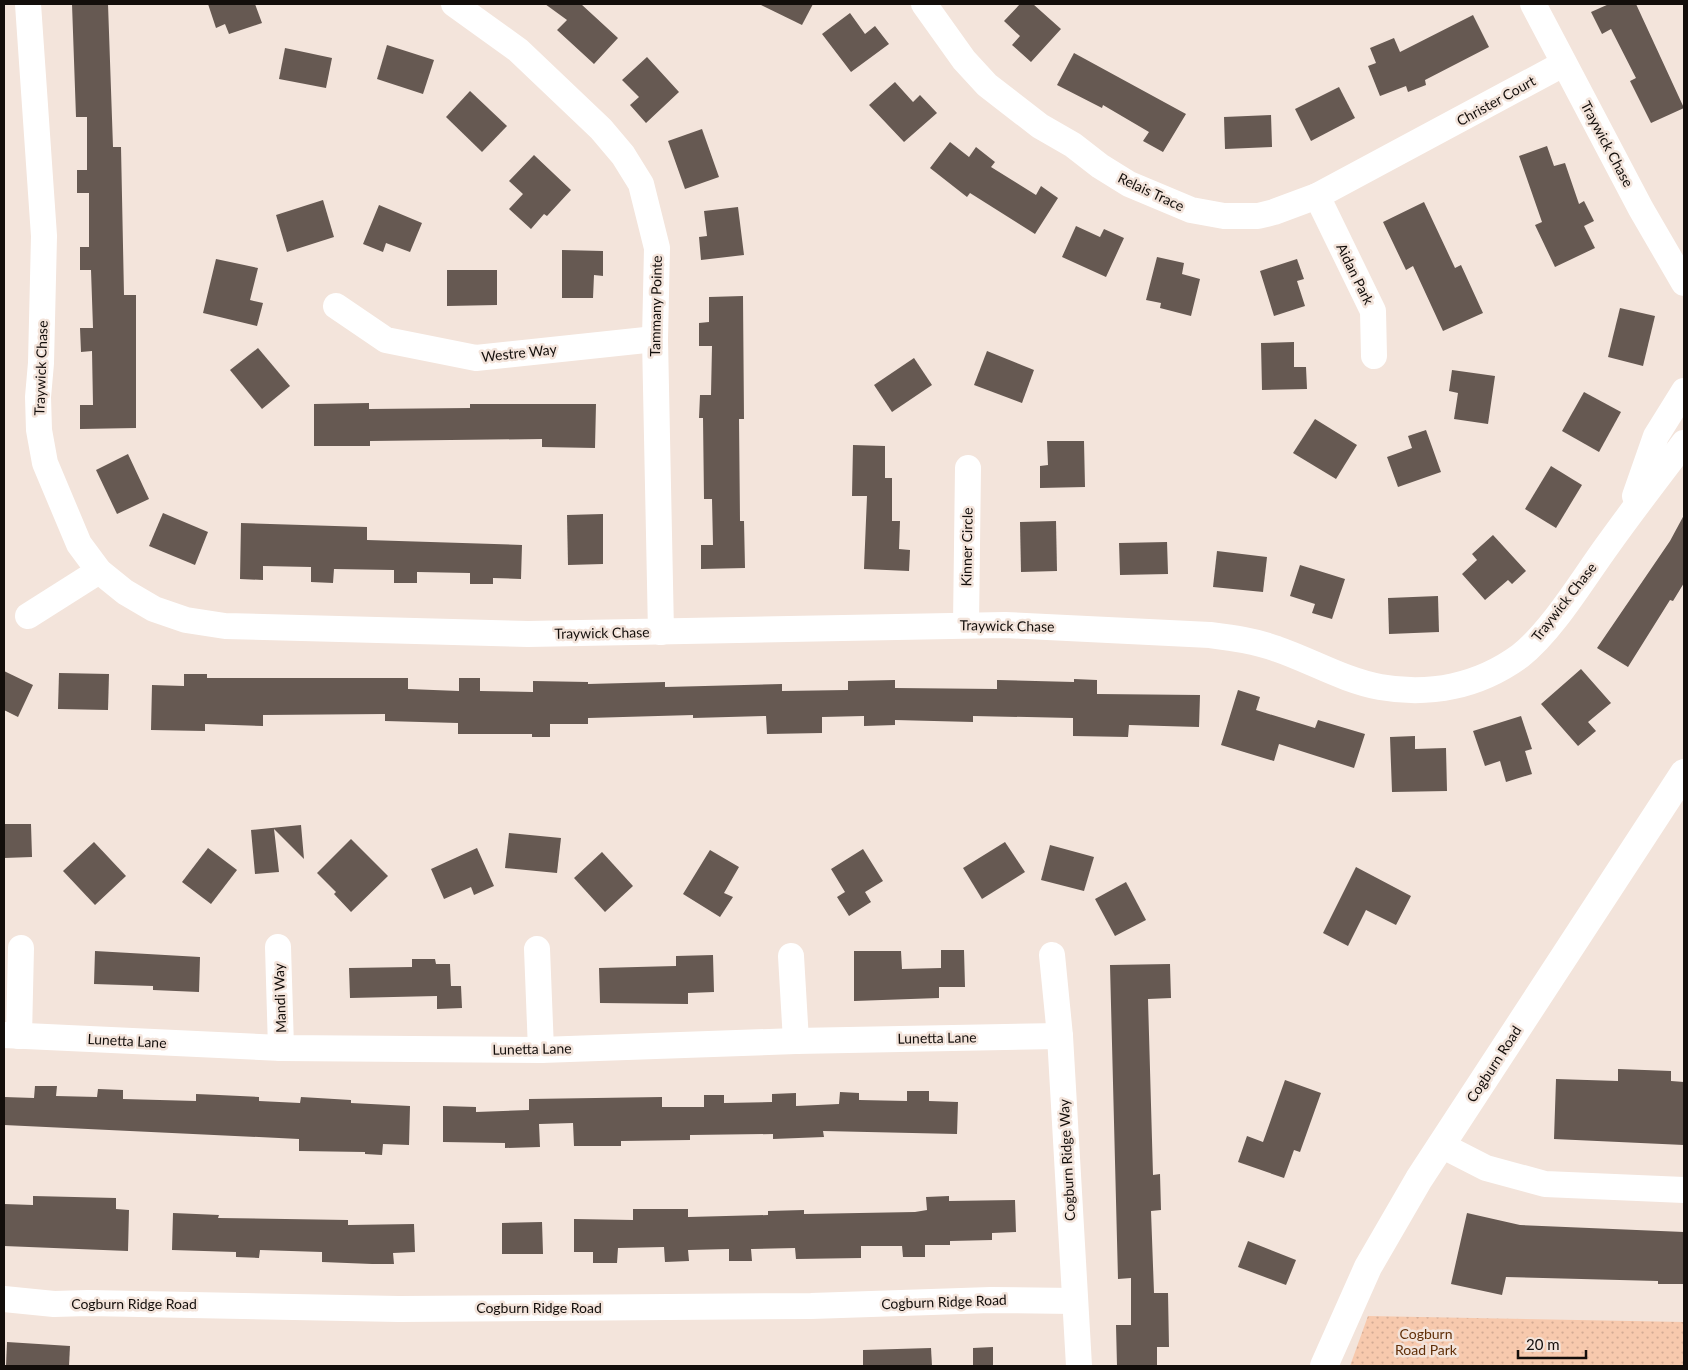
<svg xmlns="http://www.w3.org/2000/svg" width="1688" height="1370" font-family="Lato,sans-serif">
<style>
.park{fill:url(#park-dots)}
.building{fill:#665952}
.lines{fill:none;stroke-linecap:round;stroke-linejoin:round}
.street{stroke:#fff;stroke-width:26}
.secondary{stroke:#fff;stroke-width:28}
.labels{text-anchor:middle;stroke-width:5;stroke-linejoin:round;paint-order:stroke}
.street-label{font-size:14px;fill:#130e0b;stroke:#f3e4db}
.park-label{font-size:14px;fill:#602f08;stroke:#f3e4db}
</style>
<defs>
<pattern id="park-dots" width="8" height="8" patternUnits="userSpaceOnUse" patternTransform="scale(1.25)"><rect width="8" height="8" fill="#f7c9ad"/><path d="M2 2h.1M6 6h.1" fill="none" stroke="#d3ab94" stroke-width="1.8" stroke-linecap="round"/></pattern>
</defs>
<rect width="100%" height="100%" fill="#f3e4db"/>
<polygon class="park" points="1368,1316 1684,1322 1684,1366 1350,1366"/>
<g class="building">
<polygon points="72,4 108,4 113,147 121,147 124,295 136,295 136,428 80,429 80,405 93,405 92,351 81,352 80,328 93,328 91,270 80,270 80,247 89,247 89,193 77,193 77,170 87,170 87,117 76,117"/>
<polygon points="208,4 255,4 262,23 229,34 225,24 216,28"/>
<polygon points="545,4 581,4 618,38 594,64 557,30 567,20"/>
<polygon points="759,4 813,4 802,25"/>
<polygon points="1020,4 1033,4 1061,29 1031,62 1012,45 1020,36 1004,21"/>
<polygon points="1609,4 1636,4 1684,108 1651,123 1630,81 1636,78 1611,29 1602,34 1591,12"/>
<polygon points="850,13 865,34 875,26 889,44 851,72 822,34"/>
<polygon points="1473,15 1489,47 1425,80 1426,85 1408,92 1406,86 1380,96 1368,66 1376,63 1370,48 1394,38 1400,52"/>
<polygon points="387,45 434,60 423,94 377,79"/>
<polygon points="285,48 332,58 326,88 279,79"/>
<polygon points="1074,53 1186,114 1163,152 1143,141 1149,132 1103,105 1102,108 1057,85"/>
<polygon points="647,57 679,92 646,123 630,105 639,97 622,80"/>
<polygon points="895,82 913,102 920,95 937,113 904,142 869,105"/>
<polygon points="1339,87 1355,118 1311,141 1295,109"/>
<polygon points="470,91 507,126 482,152 446,117"/>
<polygon points="1271,115 1272,147 1225,149 1224,117"/>
<polygon points="702,129 719,177 685,189 668,141"/>
<polygon points="950,142 969,157 976,147 995,162 991,167 1036,195 1041,186 1058,198 1035,234 970,193 967,197 930,168"/>
<polygon points="1547,146 1554,166 1565,163 1579,204 1584,201 1594,221 1584,226 1595,248 1555,267 1535,225 1542,222 1519,156"/>
<polygon points="534,155 571,190 547,216 544,214 531,229 509,209 523,194 509,181"/>
<polygon points="323,200 334,237 287,252 276,215"/>
<polygon points="1424,202 1455,268 1461,265 1483,313 1443,331 1413,266 1406,270 1383,222"/>
<polygon points="379,205 422,223 410,252 386,243 383,252 363,244"/>
<polygon points="738,207 744,255 701,260 699,237 707,236 704,211"/>
<polygon points="1076,226 1100,237 1104,229 1124,238 1106,277 1062,257"/>
<polygon points="562,250 603,251 603,276 594,275 593,298 562,298"/>
<polygon points="1157,257 1184,263 1182,274 1200,279 1191,316 1160,308 1161,303 1146,300"/>
<polygon points="216,259 258,268 250,300 263,303 257,326 203,313"/>
<polygon points="1297,259 1304,279 1297,281 1305,306 1274,316 1260,271"/>
<polygon points="447,270 497,270 497,305 447,306"/>
<polygon points="743,296 744,419 739,419 740,521 744,521 745,568 701,569 701,545 713,545 712,499 704,499 703,418 699,418 700,395 711,395 712,346 699,346 699,323 709,322 709,297"/>
<polygon points="1620,308 1655,316 1643,366 1608,357"/>
<polygon points="1294,342 1294,367 1306,367 1307,389 1262,390 1261,343"/>
<polygon points="258,348 290,386 262,409 230,370"/>
<polygon points="987,351 1034,370 1022,403 974,385"/>
<polygon points="914,358 932,385 892,412 874,385"/>
<polygon points="1452,370 1495,376 1488,424 1454,419 1458,393 1449,391"/>
<polygon points="1584,392 1621,412 1599,452 1562,431"/>
<polygon points="369,403 369,409 470,408 470,404 596,404 595,448 542,447 542,439 370,441 370,446 314,446 314,404"/>
<polygon points="1315,419 1357,445 1336,479 1293,453"/>
<polygon points="1426,430 1441,472 1398,487 1387,457 1412,448 1408,436"/>
<polygon points="1047,441 1084,441 1085,487 1040,488 1040,466 1048,465"/>
<polygon points="853,445 885,446 885,478 892,478 892,521 900,521 899,549 910,550 909,571 864,569 867,496 852,496"/>
<polygon points="128,454 149,499 117,514 96,470"/>
<polygon points="1551,466 1582,485 1556,528 1525,509"/>
<polygon points="163,513 208,532 195,565 149,546"/>
<polygon points="603,514 603,564 568,565 567,515"/>
<polygon points="1684,515 1684,583 1673,601 1670,600 1628,667 1597,648 1670,541"/>
<polygon points="1056,521 1057,571 1021,572 1020,522"/>
<polygon points="241,523 367,527 367,540 522,545 521,579 493,578 493,584 470,584 470,573 417,572 417,583 394,583 394,570 334,569 333,583 311,582 311,567 263,566 263,580 240,579"/>
<polygon points="1493,535 1526,571 1512,584 1508,580 1485,600 1462,574 1477,560 1472,554"/>
<polygon points="1167,542 1168,574 1120,575 1119,543"/>
<polygon points="1217,551 1267,557 1263,592 1213,587"/>
<polygon points="1300,565 1345,579 1332,619 1312,613 1315,604 1290,596"/>
<polygon points="1438,596 1439,632 1389,634 1388,598"/>
<polygon points="1581,669 1611,703 1588,722 1596,731 1578,746 1541,704"/>
<polygon points="4,671 33,685 18,717 4,710"/>
<polygon points="59,673 109,674 108,710 58,709"/>
<polygon points="184,674 207,674 207,678 408,678 408,689 459,691 459,678 480,678 480,691 533,692 533,681 588,682 588,684 665,682 665,687 782,684 782,691 848,690 848,681 895,680 895,688 997,689 997,680 1074,682 1074,679 1097,680 1097,694 1200,695 1199,727 1129,725 1128,737 1073,736 1073,718 973,716 973,722 895,720 895,725 864,726 864,716 822,717 822,733 767,734 766,716 693,718 693,715 588,718 588,724 550,724 550,737 532,737 532,734 458,734 458,723 385,721 385,714 263,715 263,726 205,724 205,731 151,730 152,685 184,686"/>
<polygon points="1238,690 1260,697 1256,710 1315,728 1318,720 1365,734 1354,768 1279,744 1274,761 1221,745"/>
<polygon points="1521,716 1532,749 1525,751 1532,774 1506,782 1500,761 1485,766 1473,731"/>
<polygon points="1415,736 1415,749 1446,748 1447,791 1392,792 1390,737"/>
<polygon points="4,824 31,824 32,857 4,858"/>
<polygon points="301,825 304,859 274,829 279,872 255,874 251,830"/>
<polygon points="509,833 561,838 557,873 505,868"/>
<polygon points="351,839 388,876 351,912 334,894 336,892 317,873"/>
<polygon points="94,842 126,876 95,905 63,871"/>
<polygon points="1005,842 1025,872 982,899 963,868"/>
<polygon points="1050,845 1094,857 1084,891 1041,880"/>
<polygon points="208,848 237,870 211,904 182,882"/>
<polygon points="477,848 494,886 474,895 471,887 444,899 431,869"/>
<polygon points="863,849 883,881 865,892 871,902 849,916 837,897 845,892 831,869"/>
<polygon points="710,850 739,867 724,893 733,897 720,917 683,894"/>
<polygon points="602,852 633,886 605,912 574,878"/>
<polygon points="1356,867 1411,896 1396,925 1366,910 1348,946 1323,933"/>
<polygon points="1126,882 1146,920 1115,936 1095,899"/>
<polygon points="941,950 964,950 965,987 939,987 939,998 854,1001 854,951 901,951 902,969 941,968"/>
<polygon points="95,951 200,957 199,992 153,990 153,986 94,984"/>
<polygon points="713,955 714,992 688,993 688,1004 600,1003 599,968 676,966 676,956"/>
<polygon points="412,959 435,959 436,964 450,964 451,986 461,986 462,1008 437,1009 437,996 350,998 349,968 412,967"/>
<polygon points="1170,964 1171,998 1148,999 1153,1175 1160,1174 1161,1210 1151,1211 1154,1293 1168,1293 1169,1347 1157,1347 1157,1366 1117,1366 1116,1325 1131,1325 1131,1278 1118,1279 1110,965"/>
<polygon points="1618,1069 1671,1071 1671,1081 1684,1082 1684,1145 1554,1139 1556,1079 1618,1081"/>
<polygon points="1285,1080 1321,1093 1300,1152 1294,1150 1284,1178 1238,1162 1247,1136 1263,1142"/>
<polygon points="35,1086 57,1086 56,1096 97,1097 98,1089 123,1090 123,1099 196,1101 196,1094 219,1095 259,1097 259,1101 300,1103 301,1097 351,1100 351,1103 410,1106 409,1145 383,1144 382,1155 365,1154 365,1152 299,1151 299,1139 4,1125 4,1097 34,1098"/>
<polygon points="907,1091 929,1091 929,1101 958,1102 957,1134 823,1131 824,1137 773,1139 773,1134 690,1135 690,1140 621,1141 621,1146 574,1146 573,1123 539,1124 540,1147 505,1148 505,1143 443,1142 443,1106 476,1107 476,1112 529,1110 529,1099 662,1097 662,1107 704,1107 704,1095 724,1095 724,1103 772,1102 772,1094 796,1093 796,1106 839,1104 840,1092 859,1093 859,1100 907,1101"/>
<polygon points="33,1196 116,1198 116,1209 129,1210 128,1251 4,1246 4,1204 33,1205"/>
<polygon points="949,1196 949,1201 1015,1200 1016,1232 992,1233 992,1240 950,1241 950,1245 925,1245 925,1257 903,1257 902,1246 861,1246 861,1258 796,1259 795,1248 751,1249 752,1261 729,1261 729,1249 688,1250 689,1261 665,1262 664,1247 618,1248 617,1263 593,1263 593,1252 574,1252 574,1219 633,1220 633,1209 688,1209 688,1217 768,1215 768,1211 804,1210 804,1214 915,1212 927,1210 926,1197"/>
<polygon points="173,1213 219,1215 218,1218 348,1220 348,1225 414,1224 415,1252 393,1253 394,1264 372,1264 322,1262 322,1252 260,1250 259,1258 236,1257 236,1252 172,1250"/>
<polygon points="1467,1213 1520,1225 1684,1232 1684,1284 1658,1284 1658,1281 1506,1277 1502,1295 1451,1284"/>
<polygon points="542,1222 543,1254 502,1254 502,1223"/>
<polygon points="1248,1241 1296,1260 1286,1285 1238,1267"/>
<polygon points="7,1342 70,1346 69,1366 6,1366"/>
<polygon points="993,1347 993,1366 973,1366 973,1348"/>
<polygon points="931,1348 932,1366 863,1366 863,1350"/>
</g>
<g class="lines">
<g class="street">
<path d="M28,4L44,236L41,363L38,397L39,430L45,463L79,544L99,571L125,592L154,609L186,620L225,626L528,634L1005,625L1210,635C1233,638 1256,641 1277,649C1312,661 1343,680 1380,687C1430,696 1479,686 1520,656C1552,631 1583,579 1607,546C1632,511 1658,477 1684,443"/>
<polyline points="454,4 518,50 601,129 623,155 641,184 657,248 655,339 661,632"/>
<polyline points="924,4 964,60 987,85 1040,126 1073,145 1100,166 1129,184 1191,210 1224,216 1258,216 1274,212 1317,196 1563,64"/>
<polyline points="1533,4 1641,209 1684,283"/>
<polyline points="1317,196 1373,311 1374,356"/>
<polyline points="336,306 386,340 476,358 655,339"/>
<polyline points="1635,496 1656,436 1684,391"/>
<polyline points="28,616 99,571"/>
<polyline points="966,625 968,468"/>
<polyline points="278,947 281,1048"/>
<polyline points="537,949 541,1050"/>
<polyline points="1052,955 1060,1036 1079,1366"/>
<polyline points="791,956 796,1041"/>
<polyline points="4,1035 281,1048 541,1050 796,1041 1060,1036"/>
<polyline points="19,1036 21,948"/>
<polyline points="1441,1145 1486,1168 1545,1184 1684,1190"/>
<polyline points="4,1299 54,1304 88,1303 399,1309 811,1306 991,1300 1075,1301"/>
</g>
<polyline class="secondary" points="1324,1366 1368,1267 1419,1179 1684,773"/>
</g>
<g class="labels">
<g class="street-label">
<text transform="translate(1496 101) rotate(-29)" y="5">Christer Court</text>
<text transform="translate(1607 144) rotate(62)" y="5">Traywick Chase</text>
<text transform="translate(1151 192) rotate(25)" y="5">Relais Trace</text>
<text transform="translate(1355 274) rotate(64)" y="5">Aidan Park</text>
<text transform="translate(656 306) rotate(-89)" y="5">Tammany Pointe</text>
<text transform="translate(519 353) rotate(-6)" y="5">Westre Way</text>
<text transform="translate(41 368) rotate(-88)" y="5">Traywick Chase</text>
<text transform="translate(967 547) rotate(-89)" y="5">Kinner Circle</text>
<text transform="translate(1564 602) rotate(-52)" y="5">Traywick Chase</text>
<text transform="translate(1007 626) rotate(1)" y="5">Traywick Chase</text>
<text transform="translate(602 633) rotate(-1)" y="5">Traywick Chase</text>
<text transform="translate(280 998) rotate(-92)" y="5">Mandi Way</text>
<text transform="translate(937 1038) rotate(-1)" y="5">Lunetta Lane</text>
<text transform="translate(127 1041) rotate(3)" y="5">Lunetta Lane</text>
<text transform="translate(532 1049) rotate(-1)" y="5">Lunetta Lane</text>
<text transform="translate(1494 1064) rotate(-57)" y="5">Cogburn Road</text>
<text transform="translate(1067 1160) rotate(-93)" y="5">Cogburn Ridge Way</text>
<text transform="translate(944 1302) rotate(-2)" y="5">Cogburn Ridge Road</text>
<text x="134" y="1309">Cogburn Ridge Road</text>
<text x="539" y="1313">Cogburn Ridge Road</text>
</g>
<g class="park-label">
<text x="1426" y="1339">Cogburn<tspan x="1426" dy="16">Road Park</tspan></text>
</g>
</g>
<rect width="1688" height="1370" fill="none" stroke="#130e0b" stroke-width="10"/>
<path d="M1518 1350v8h68v-8" fill="none" stroke="#130e0b" stroke-width="2.5"/>
<text x="1526" y="1350" font-size="15" fill="#130e0b" stroke="#f3e4db" stroke-width="4" paint-order="stroke">20 m</text>
</svg>
